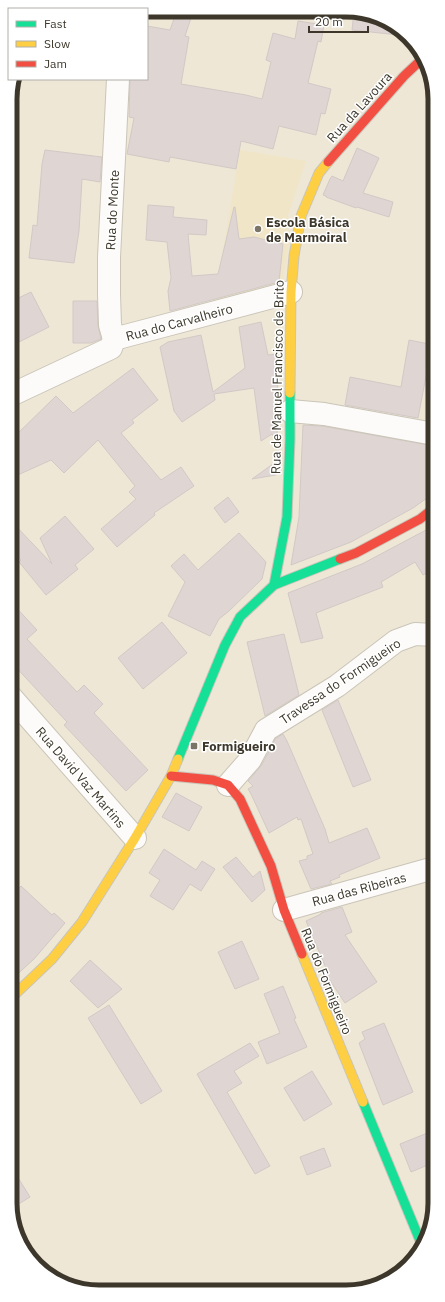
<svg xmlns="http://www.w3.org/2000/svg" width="445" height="1302" font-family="'IBM Plex Sans',sans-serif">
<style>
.built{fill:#f0e5c7}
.building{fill:#dfd6d3;stroke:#d2c9c6}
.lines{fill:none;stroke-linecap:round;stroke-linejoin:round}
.street-casing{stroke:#cac5b8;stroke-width:24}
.fast-casing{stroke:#cac5b8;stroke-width:11}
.slow-casing{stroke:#cac5b8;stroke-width:11}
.jam-casing{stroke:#cac5b8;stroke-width:11}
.street{stroke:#fcfbf9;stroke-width:22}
.fast{stroke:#16e098;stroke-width:9}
.slow{stroke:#ffcf43;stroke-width:9}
.jam{stroke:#f24e42;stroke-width:9}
.poi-dot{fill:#7a7566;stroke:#fff;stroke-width:1.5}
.labels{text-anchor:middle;stroke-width:3;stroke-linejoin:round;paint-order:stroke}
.street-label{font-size:13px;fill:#3c372a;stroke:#fff}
.poi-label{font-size:13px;font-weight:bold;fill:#3c372a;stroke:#fff;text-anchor:start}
.rim{fill:none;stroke:#3c372a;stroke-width:5}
</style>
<rect width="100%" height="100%" fill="#eee7d6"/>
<polygon class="built" points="240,150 306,161 288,215 289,243 281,291 214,304"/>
<g class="building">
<polygon points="354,12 363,12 408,36 352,30"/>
<polygon points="176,13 191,18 185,36 189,37 181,84 246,95 262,99 271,62 266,60 273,33 295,39 298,21 324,25 321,42 318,41 308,83 331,89 325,114 321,113 316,135 279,126 273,149 241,141 236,169 170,157 169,162 127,154 134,118 129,117 130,79 147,79 147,26 170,30"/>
<polygon points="357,148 379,158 363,193 393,202 389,217 357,207 356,208 326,197 326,196 323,195 330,179 332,176 343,181"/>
<polygon points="45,150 102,157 100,182 82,179 79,231 74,263 29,258 33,225 37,226 42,164"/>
<polygon points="148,205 174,207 173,217 207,220 206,235 188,234 192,276 218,274 234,207 235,207 239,239 254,237 283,244 279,282 170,311 168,291 171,278 167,242 146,240"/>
<polygon points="31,292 49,327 11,346 10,302"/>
<polygon points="73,301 97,301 98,326 101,339 91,343 73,343"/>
<polygon points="261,322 268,355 278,354 277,442 272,434 261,441 254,388 214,394 215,400 182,422 174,411 160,347 168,342 201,335 213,392 245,368 239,327"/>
<polygon points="409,340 434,345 434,372 427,371 418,418 345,405 350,377 401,387"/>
<polygon points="133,368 158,400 132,420 134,423 121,433 161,480 181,467 194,486 154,513 155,515 117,547 101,529 136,499 129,492 135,486 98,440 64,473 51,460 11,478 11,440 56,396 73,413"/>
<polygon points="303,425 322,426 434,446 434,496 427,498 413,508 351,542 291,565 299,517"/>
<polygon points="277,461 276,475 252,479"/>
<polygon points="228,497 239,512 225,523 214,508"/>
<polygon points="65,516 94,549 75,565 78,569 46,595 19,562 21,560 11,550 11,521 52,564 40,538"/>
<polygon points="434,524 434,569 423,575 415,562 381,582 383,587 316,613 323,638 301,643 288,593 362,564 426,530"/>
<polygon points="239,533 266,562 262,579 229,611 219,619 210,636 168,616 185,582 171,566 184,554 198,570"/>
<polygon points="11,602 37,630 27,639 77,692 84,685 103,704 94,713 148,770 126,791 64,725 67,722 11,662"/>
<polygon points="162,622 187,653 143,689 118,658"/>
<polygon points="284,634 299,695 265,716 247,642"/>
<polygon points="338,700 371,780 353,787 322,710"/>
<polygon points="283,734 287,741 325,829 329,843 367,828 380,858 339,875 340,877 330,881 332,884 311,889 299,861 307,859 307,856 313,854 301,819 298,820 297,817 269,833 251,794 248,789 253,786 248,781 261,766 271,748 275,739"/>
<polygon points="176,793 202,807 189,831 162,817"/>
<polygon points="164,849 196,870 202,861 215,869 201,891 190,884 173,910 150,896 160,880 149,873"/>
<polygon points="236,857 253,877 260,871 265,890 252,902 223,867"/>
<polygon points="21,886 52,915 54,913 65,923 34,959 11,980 11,897"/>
<polygon points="342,907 352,932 345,935 377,982 345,1003 323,970 326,968 306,921 321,914 321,913"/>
<polygon points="242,941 259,979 235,989 218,952"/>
<polygon points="90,960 122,989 98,1008 70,981"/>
<polygon points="283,986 296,1018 294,1019 307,1047 267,1064 258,1042 280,1033 264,994"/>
<polygon points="109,1005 162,1091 141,1104 88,1018"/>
<polygon points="384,1023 413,1092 383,1105 359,1043 365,1039 362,1032"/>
<polygon points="250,1043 259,1056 234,1071 242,1083 227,1092 270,1166 255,1174 197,1074"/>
<polygon points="312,1071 332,1104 304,1121 284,1088"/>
<polygon points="435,1130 435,1162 411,1172 400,1144"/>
<polygon points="324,1148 331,1166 307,1175 300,1157"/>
<polygon points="12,1168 30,1197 12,1208"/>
</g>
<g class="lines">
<g class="street-casing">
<g id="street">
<polyline points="114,339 110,325 109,294 109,257 118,79"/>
<polyline points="114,339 291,292"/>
<polyline points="11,395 111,348 114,339"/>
<polyline points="290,411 324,414 434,434"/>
<polyline points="11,697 135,838"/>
<polyline points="228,785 250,760 266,730 337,686 396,641 415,634 434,635"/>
<polyline points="284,910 434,868"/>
</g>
</g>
<g class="fast-casing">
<g id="fast">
<polyline points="274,585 287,517 290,439 290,393"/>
<polyline points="178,759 225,645 240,617 274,585 340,559"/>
<polyline points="363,1102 421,1243"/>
</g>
</g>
<g class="slow-casing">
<g id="slow">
<polyline points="290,393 291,292 294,256 301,216 319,173 328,162"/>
<polyline points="302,954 363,1102"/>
<polyline points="11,998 52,959 82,922 135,838 171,776 178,759"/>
</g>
</g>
<g class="jam-casing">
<g id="jam">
<polyline points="328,162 404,76 421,60"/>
<polyline points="340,559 356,553 420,519 434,508"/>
<polyline points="171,776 213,780 228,785 240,799 271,866 284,910 302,954"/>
</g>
</g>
<use href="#street" class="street"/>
<use href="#fast" class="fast"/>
<use href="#slow" class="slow"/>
<use href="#jam" class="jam"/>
</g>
<g class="poi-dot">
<circle cx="258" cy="229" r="4"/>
<rect x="190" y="742" width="8" height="8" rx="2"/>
</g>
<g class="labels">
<g class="street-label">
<text transform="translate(359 107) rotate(-48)" y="5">Rua da Lavoura</text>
<text transform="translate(112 210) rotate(-87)" y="5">Rua do Monte</text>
<text transform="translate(179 322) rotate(-15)" y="5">Rua do Carvalheiro</text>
<text transform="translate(277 377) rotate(-89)" y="5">Rua de Manuel Francisco de Brito</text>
<text transform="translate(340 681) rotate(-34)" y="5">Travessa do Formigueiro</text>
<text transform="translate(81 777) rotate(49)" y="5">Rua David Vaz Martins</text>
<text transform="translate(359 889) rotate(-15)" y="5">Rua das Ribeiras</text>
<text transform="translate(327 981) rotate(68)" y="5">Rua do Formigueiro</text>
</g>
<g class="poi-label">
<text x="266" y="227">Escola Básica<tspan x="266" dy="15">de Marmoiral</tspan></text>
<text x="202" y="751">Formigueiro</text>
</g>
</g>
<path d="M0 0H445V1302H0ZM99 17H346A82 82 0 0 1 428 99V1203A82 82 0 0 1 346 1285H99A82 82 0 0 1 17 1203V99A82 82 0 0 1 99 17Z" fill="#fff" fill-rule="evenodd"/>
<path class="rim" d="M99 17H346A82 82 0 0 1 428 99V1203A82 82 0 0 1 346 1285H99A82 82 0 0 1 17 1203V99A82 82 0 0 1 99 17Z"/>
<rect x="8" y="8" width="140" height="72" fill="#ffffff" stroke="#b1afaa"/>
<rect x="16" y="21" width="20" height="6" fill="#16e098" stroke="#b1afaa"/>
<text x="44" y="28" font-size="12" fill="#3c372a">Fast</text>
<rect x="16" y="41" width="20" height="6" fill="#ffcf43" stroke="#b1afaa"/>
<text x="44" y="48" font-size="12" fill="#3c372a">Slow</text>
<rect x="16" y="61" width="20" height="6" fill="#f24e42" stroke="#b1afaa"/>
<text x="44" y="68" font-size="12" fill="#3c372a">Jam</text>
<path d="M309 26v6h59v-6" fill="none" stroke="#3c372a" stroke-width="2"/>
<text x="315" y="26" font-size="12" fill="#3c372a" stroke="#ffffff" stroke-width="3" paint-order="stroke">20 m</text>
</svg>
